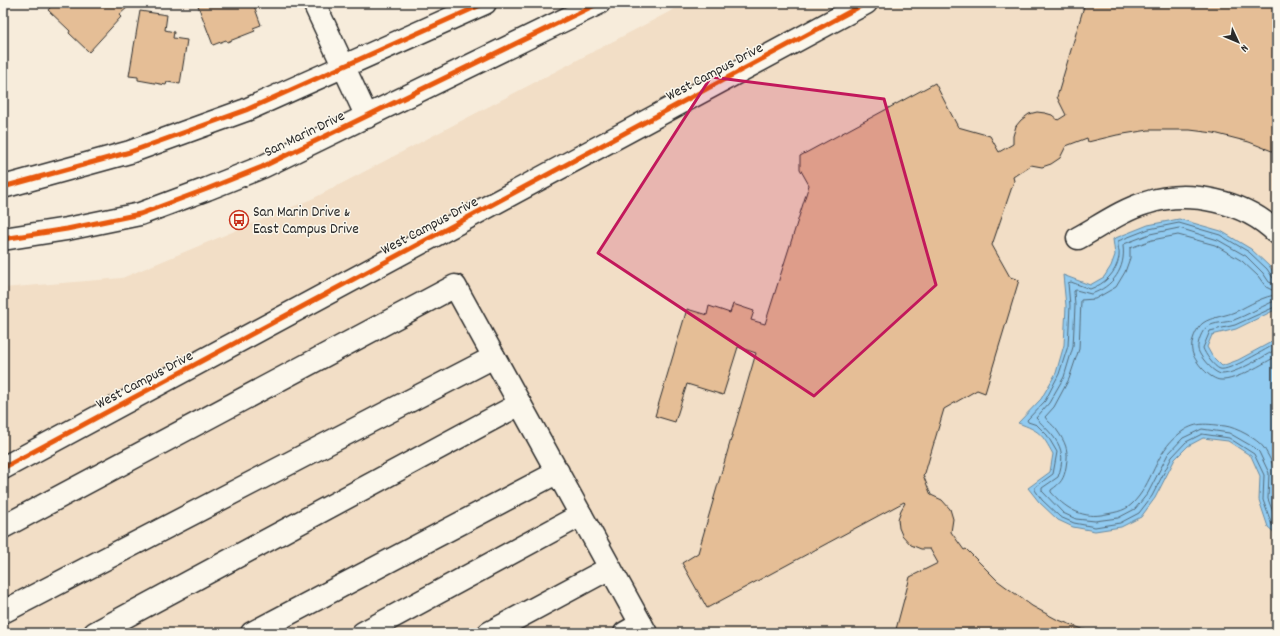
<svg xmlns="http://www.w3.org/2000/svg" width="1280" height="636" font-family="Dekko,sans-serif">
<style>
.built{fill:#f2dec6}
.water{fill:#91cbf1;stroke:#688ba2}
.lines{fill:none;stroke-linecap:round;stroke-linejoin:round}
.shore{stroke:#546b7a;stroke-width:1}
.building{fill:#e5be96;stroke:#2b2b2b}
.minor-casing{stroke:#2b2b2b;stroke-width:25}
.major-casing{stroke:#2b2b2b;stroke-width:25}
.minor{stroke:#fbf7ec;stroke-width:22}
.major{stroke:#fbf7ec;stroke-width:22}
.cycleway-casing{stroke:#fbf7ec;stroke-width:8}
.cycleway{stroke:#e8590c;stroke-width:5}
.marked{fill:#c2185b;fill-opacity:0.2;stroke:#c2185b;stroke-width:3;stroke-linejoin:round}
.labels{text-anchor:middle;stroke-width:3;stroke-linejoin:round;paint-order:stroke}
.street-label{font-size:15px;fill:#2b2b2b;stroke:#fbf7ec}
.poi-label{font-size:15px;fill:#2b2b2b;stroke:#fbf7ec;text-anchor:start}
</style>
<rect width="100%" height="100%" fill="#f7ecdb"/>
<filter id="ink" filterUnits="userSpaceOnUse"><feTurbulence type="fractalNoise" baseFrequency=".025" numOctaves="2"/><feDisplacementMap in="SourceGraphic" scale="8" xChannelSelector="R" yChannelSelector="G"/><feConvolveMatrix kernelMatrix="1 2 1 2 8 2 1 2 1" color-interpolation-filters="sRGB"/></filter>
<g filter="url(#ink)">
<polygon class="built" points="686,3 1277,3 1277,633 3,633 3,288 122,278 314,198"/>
<path class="water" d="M1179,219L1221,231L1251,249L1270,267L1277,278V309L1236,329L1212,335L1207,347L1212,356L1222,366L1238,360L1277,339V535L1268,527L1259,500L1260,476L1251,456L1228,441L1203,438L1188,446L1175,459L1155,498L1141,517L1121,527L1095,531L1073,527L1058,520L1039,502L1028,488L1050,472L1053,454C1042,434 1040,431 1018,423L1041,399L1056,373L1064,345L1066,306L1063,275L1090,285L1104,277L1111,266L1115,255L1113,239L1148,225Z"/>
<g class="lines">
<g class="shore">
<path d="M1277,280L1273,278L1267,269L1249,252L1220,235L1179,223L1149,229L1118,241C1117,246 1120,251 1119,257C1116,273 1105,284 1090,289L1071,282L1068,283L1070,306L1068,346L1059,374L1045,401L1027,420L1028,422L1037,425L1047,435L1057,452L1053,474L1035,487V490L1042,500L1060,517L1074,523L1095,527L1120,523L1139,513L1152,496L1172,457L1186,442L1202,434L1229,438L1254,454L1264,475L1263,500L1272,525L1277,530"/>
<path d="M1277,285L1269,282L1263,273L1246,256L1218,240L1179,228L1150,234L1124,244L1123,246C1126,268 1113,287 1091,294L1076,290L1074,291L1075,306L1073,347L1064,377L1049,403L1036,418C1054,437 1069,447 1058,477L1042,488V491L1063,513L1076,519L1095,521L1118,518L1135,509L1148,493L1168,454L1183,438L1202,429L1229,433L1255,448L1259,452L1269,473L1268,499L1277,523"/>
<path d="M1277,291L1272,290L1266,287L1258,276L1242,261L1215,245L1178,235L1152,240L1130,248V258L1125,272L1116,287L1095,299L1081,300L1079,349L1069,379L1054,407L1045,417C1048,422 1053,425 1056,429C1066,443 1069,450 1066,467C1064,479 1061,483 1051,490V492C1064,507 1080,518 1101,515C1111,513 1124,512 1132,504C1153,484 1155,452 1179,434C1195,421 1206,424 1225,426C1235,427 1258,439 1264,448C1268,455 1274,465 1275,473C1277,485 1272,492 1277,506"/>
<path d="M1277,295C1265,295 1248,306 1237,311C1227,316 1211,317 1203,323C1196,328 1190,343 1192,351C1194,361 1210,380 1221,380C1235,381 1264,363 1277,356"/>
<path d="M1277,301L1272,302C1259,308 1247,315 1234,320C1226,323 1214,322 1207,327C1202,330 1197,343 1198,349C1199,356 1214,374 1222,374C1236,374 1264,356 1277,349"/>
<path d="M1277,306L1235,325L1210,331L1203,348C1205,354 1214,367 1220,369C1228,372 1268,348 1277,343"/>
</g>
</g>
<g class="building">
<polygon points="54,3 124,3 128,7 119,15 121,17 89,52 69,33 70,31 48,10"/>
<polygon points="197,3 253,3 261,25 253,28 255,31 227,42 226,40 213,45"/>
<polygon points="1085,3 1277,3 1277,153 1249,142 1214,133 1190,130 1149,130 1117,135 1088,142 1087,138 1066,146 1060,158 1051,164 1042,167 1031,165 1013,177 1014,181 992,245 1010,277 1019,280 985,393 977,390 944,409 925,473 923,475 931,495 942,500 950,509 953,519 951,532 964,550 966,549 998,581 1032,606 1056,619 1093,633 895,633 910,577 938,563 930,549 921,549 911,545 902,535 899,528 898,519 901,510 905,503 904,502 707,608 682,563 698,553 756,353 738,347 723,395 687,384 675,422 655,416 687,309 707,315 709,306 730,313 733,304 754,311 751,320 765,324 809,185 800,169 800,156 935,83 958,127 990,136 999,152 1013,144 1013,136 1016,126 1021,120 1029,114 1037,112 1045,113 1052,115 1058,120 1066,115 1057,97"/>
<polygon points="140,11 167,15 165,30 174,32 173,38 187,40 180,84 167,82 166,85 138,80 138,77 129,76"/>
</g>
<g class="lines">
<g class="minor-casing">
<g id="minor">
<polyline points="314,3 367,117"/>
<path d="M1078,238C1100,226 1122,210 1146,203C1188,189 1245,201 1277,233"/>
<polyline points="3,468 866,3"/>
<polyline points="3,527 455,286 646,633"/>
<polyline points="3,612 494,357"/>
<polyline points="95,633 520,404"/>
<polyline points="252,633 558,472"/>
<polyline points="363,633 581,515"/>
<polyline points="489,633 610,568"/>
<polyline points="625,633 641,624"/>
</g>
</g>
<g class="major-casing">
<g id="major">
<polyline points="3,187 130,152 246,110 485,3"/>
<polyline points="3,239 67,229 140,214 207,189 262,167 599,3"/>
</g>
</g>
<use href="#minor" class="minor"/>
<use href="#major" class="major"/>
<g class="cycleway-casing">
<g id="cycleway">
<polyline points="3,187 130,152 246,110 485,3"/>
<polyline points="3,239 67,229 140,214 207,189 262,167 599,3"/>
<polyline points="3,468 866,3"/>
</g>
</g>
<use href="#cycleway" class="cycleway"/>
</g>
</g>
<path class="marked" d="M711,77L884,99L936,285L814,396L598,253Z"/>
<defs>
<g id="bus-ring" transform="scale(1)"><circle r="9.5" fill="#fbf7ec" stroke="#c8321e" stroke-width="1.5"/><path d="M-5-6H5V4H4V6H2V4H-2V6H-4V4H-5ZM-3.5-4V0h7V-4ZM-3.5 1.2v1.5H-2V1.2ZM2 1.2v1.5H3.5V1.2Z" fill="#c8321e"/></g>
</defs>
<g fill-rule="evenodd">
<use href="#bus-ring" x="239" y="220"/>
</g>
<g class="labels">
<g class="street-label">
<text transform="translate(714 71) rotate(-28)" y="5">West Campus Drive</text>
<text transform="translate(304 133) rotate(-26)" y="5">San Marin Drive</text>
<text transform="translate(429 225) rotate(-28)" y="5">West Campus Drive</text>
<text transform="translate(144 379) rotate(-28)" y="5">West Campus Drive</text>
</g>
<g class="poi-label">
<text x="253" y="216">San Marin Drive &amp;<tspan x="253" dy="17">East Campus Drive</tspan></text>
</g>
</g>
<rect width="1280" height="636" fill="none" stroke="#fbf7ec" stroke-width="16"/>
<rect x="8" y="8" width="1264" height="620" fill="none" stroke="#2b2b2b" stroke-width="1.5" filter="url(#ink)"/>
<g transform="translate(1238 42) rotate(134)" stroke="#fbf7ec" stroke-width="3" paint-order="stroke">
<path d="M0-3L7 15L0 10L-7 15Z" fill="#2b2b2b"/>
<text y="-6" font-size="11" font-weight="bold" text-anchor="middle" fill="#2b2b2b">N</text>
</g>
</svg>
